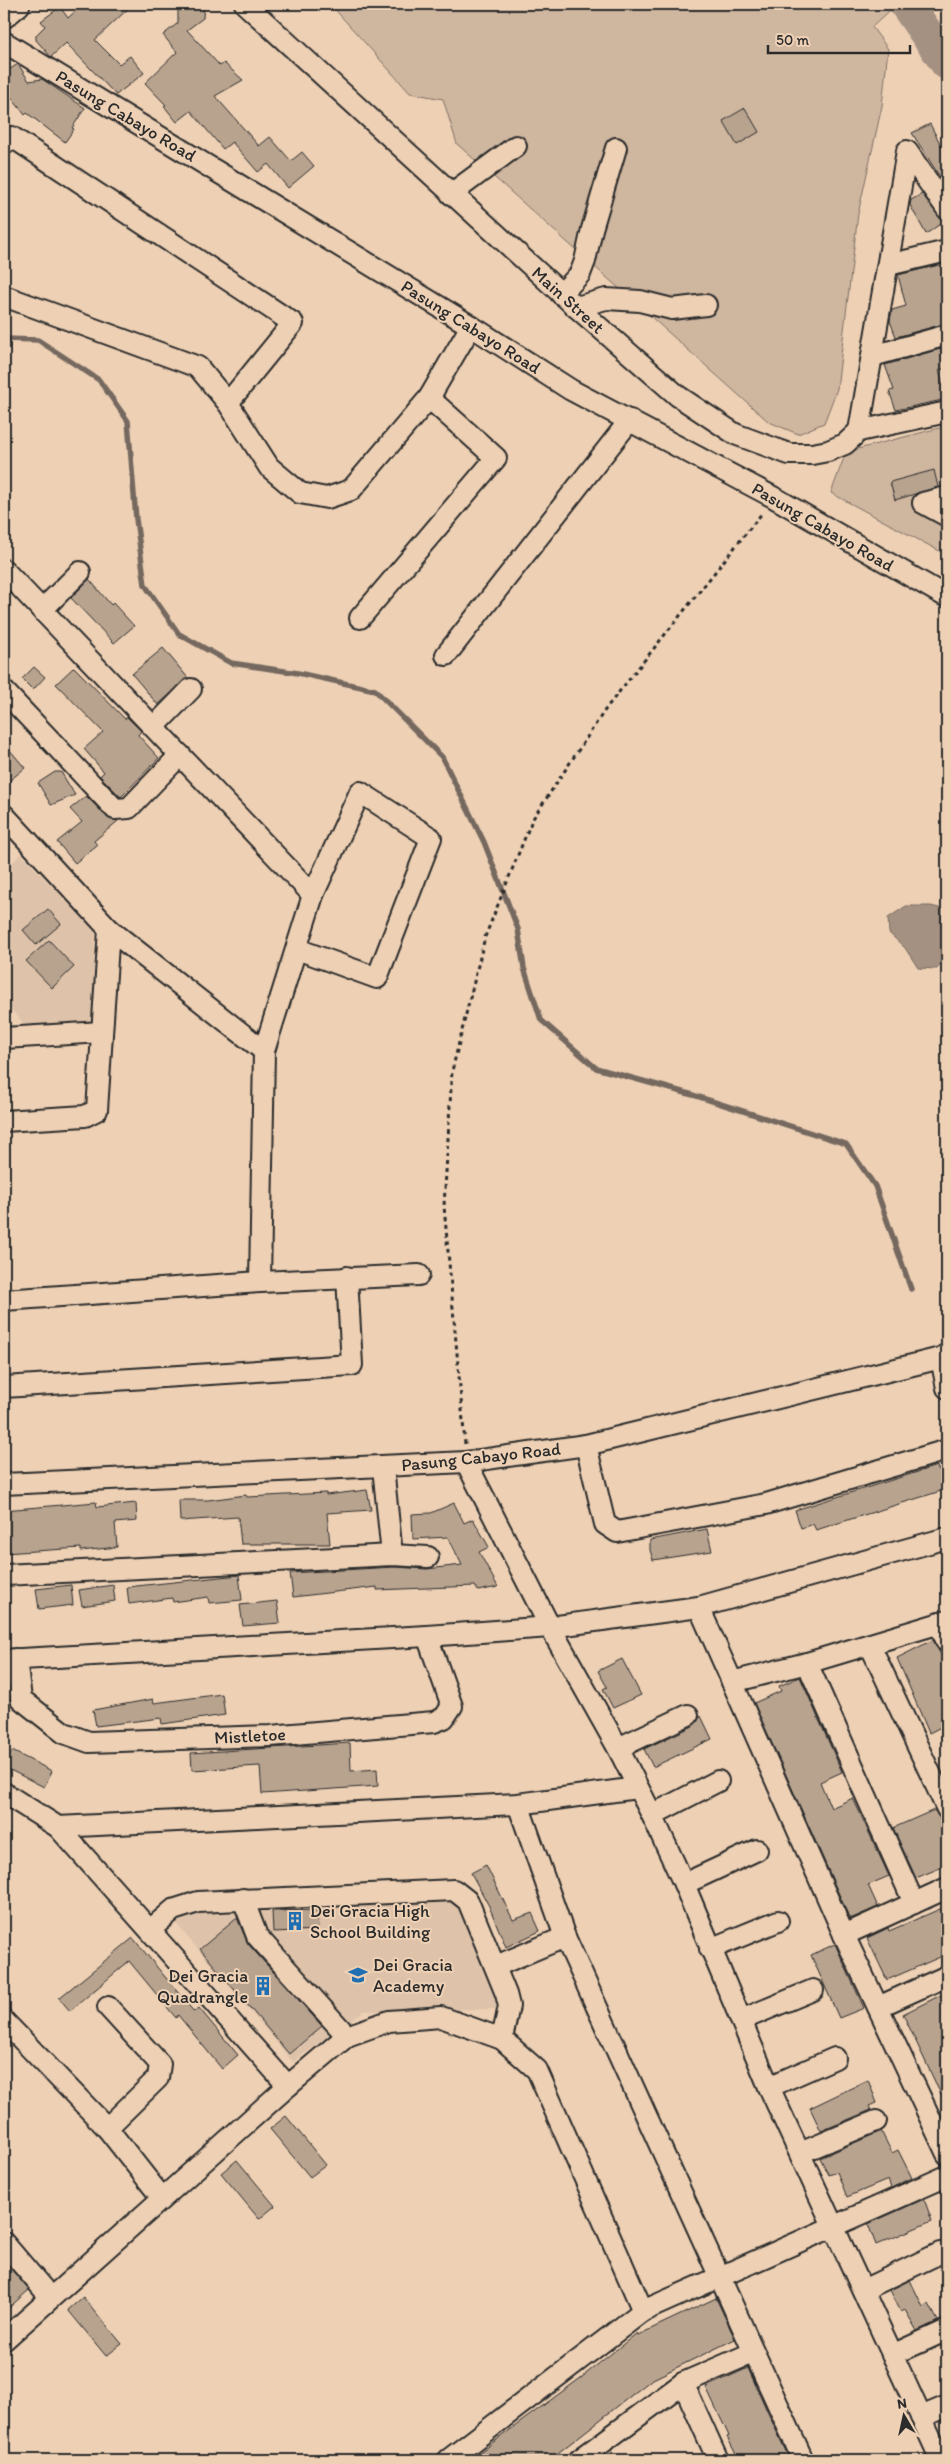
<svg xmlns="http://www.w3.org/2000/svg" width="951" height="2464" font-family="Itim,sans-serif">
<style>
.built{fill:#dec3aa}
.green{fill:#cfb69f;stroke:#7d7065}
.water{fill:#a49181;stroke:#74685f}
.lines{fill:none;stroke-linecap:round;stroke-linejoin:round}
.stream{stroke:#74685f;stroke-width:5.5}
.river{stroke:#a49181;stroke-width:34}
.building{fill:#b8a38f;stroke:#2b2b2b}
.minor-casing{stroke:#2b2b2b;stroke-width:24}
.major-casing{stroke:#2b2b2b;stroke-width:29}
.path{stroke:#2b2b2b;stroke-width:3;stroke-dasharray:4 4;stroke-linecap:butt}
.minor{stroke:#eed1b5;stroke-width:20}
.major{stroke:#eed1b5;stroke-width:25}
.labels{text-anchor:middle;stroke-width:4;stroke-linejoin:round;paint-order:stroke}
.street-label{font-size:18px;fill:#2b2b2b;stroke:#eed1b5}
.poi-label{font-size:18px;fill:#2b2b2b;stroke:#eed1b5;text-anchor:start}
</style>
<rect width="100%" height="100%" fill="#eed1b5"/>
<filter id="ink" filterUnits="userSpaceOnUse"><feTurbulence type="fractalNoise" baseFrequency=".02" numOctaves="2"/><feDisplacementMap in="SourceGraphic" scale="10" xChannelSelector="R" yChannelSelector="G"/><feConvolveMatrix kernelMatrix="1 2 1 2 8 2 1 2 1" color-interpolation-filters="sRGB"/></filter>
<g filter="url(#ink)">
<g class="built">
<polygon points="21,854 95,931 93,1025 28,1028 4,1002 4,871"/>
<polygon points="463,1890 504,2009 364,2011 293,2062 173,1920 203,1911"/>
</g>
<g class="green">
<polygon points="330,4 897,4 872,27 888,49 882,106 858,214 837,389 824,423 798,434 769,422 457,144 443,99 410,93"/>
<polygon points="947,426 947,555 831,493 846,452"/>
</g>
<polygon class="water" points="906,906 931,906 947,910 947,955 937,969 918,968 905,948 889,933 888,918"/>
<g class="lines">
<polyline class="stream" points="4,339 38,340 99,380 128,421 136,519 145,585 179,634 231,663 298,673 375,690 442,757 484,842 518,929 524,968 541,1020 596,1068 693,1095 846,1144 875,1186 911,1289"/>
<polyline class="river" points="906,4 947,63"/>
</g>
<g class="building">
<polygon points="83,4 133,4 95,40 119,64 130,56 144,73 116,95 66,43 51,57 36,40 36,35 45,26 41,21 60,7 68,18"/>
<polygon points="178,4 204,4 203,18 187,30 220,66 224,63 243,80 215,96 259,146 270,137 291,161 302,152 314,166 288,188 268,164 258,172 232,142 223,149 191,111 177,122 164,106 166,105 145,83 177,52 163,35 178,23"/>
<polygon points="18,64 29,81 42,79 85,108 72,128 74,129 65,142 27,113 25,115 4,88 4,73"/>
<polygon points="745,108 759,132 737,145 723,121"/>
<polygon points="930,124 947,157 947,171 940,177 912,133"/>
<polygon points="922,194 943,222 926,234 910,205 911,200"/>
<polygon points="947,263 947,323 896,337 890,321 892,310 906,306 898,275"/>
<polygon points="947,347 947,368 939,370 947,399 896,410 889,391 894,390 885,365"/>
<polygon points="934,470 938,487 895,500 890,482"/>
<polygon points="89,579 111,605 113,603 134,626 114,643 71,598"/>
<polygon points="163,648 188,678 158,705 132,674"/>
<polygon points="34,667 45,677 33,690 22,679"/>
<polygon points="74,667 125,719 127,717 141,731 138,735 159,758 121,797 100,776 104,772 84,749 103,732 56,684"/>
<polygon points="4,743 25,768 4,785"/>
<polygon points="55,772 61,772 75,795 51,805 38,783"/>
<polygon points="86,796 107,817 118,821 94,841 97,845 75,863 57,842 82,822 70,809"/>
<polygon points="48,909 61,924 36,945 23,930"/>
<polygon points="49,940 74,967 52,988 26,961"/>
<polygon points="937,1466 938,1470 947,1466 947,1484 942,1485 944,1490 816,1530 813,1524 801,1528 795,1510"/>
<polygon points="367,1490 371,1510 327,1513 330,1544 241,1544 238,1517 180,1521 179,1500 208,1500 246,1495 247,1497 326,1493 326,1495"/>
<polygon points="96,1502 97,1507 136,1503 137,1521 115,1523 117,1547 81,1551 81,1548 4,1553 4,1510"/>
<polygon points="454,1503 464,1523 473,1519 489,1547 479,1552 498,1587 478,1591 475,1586 377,1590 377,1587 293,1597 290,1573 394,1567 427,1569 462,1565 448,1537 413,1539 412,1514 431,1513"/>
<polygon points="707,1529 712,1551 653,1560 650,1550 650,1540"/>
<polygon points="239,1575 242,1600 209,1603 208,1597 173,1602 172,1598 129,1604 127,1587"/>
<polygon points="71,1585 73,1605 39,1609 36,1589"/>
<polygon points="113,1585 115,1601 82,1606 79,1590"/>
<polygon points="277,1601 280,1623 243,1626 240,1605"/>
<polygon points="933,1640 947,1666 947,1724 929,1733 897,1658"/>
<polygon points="622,1659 641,1695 613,1708 603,1689 607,1687 598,1671"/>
<polygon points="800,1677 842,1772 820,1782 831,1808 853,1798 889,1876 868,1885 878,1907 850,1919 754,1703 781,1691 779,1686"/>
<polygon points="222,1694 225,1715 162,1724 161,1718 96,1726 93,1710 153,1699 154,1703"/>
<polygon points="701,1716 712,1739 653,1767 644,1749 693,1726"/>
<polygon points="350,1743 351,1771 377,1769 378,1786 262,1794 260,1766 192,1770 191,1753"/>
<polygon points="12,1751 52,1771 44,1787 4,1767"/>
<polygon points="934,1810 940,1818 947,1821 947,1865 916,1878 893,1828"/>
<polygon points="486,1865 513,1920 532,1913 540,1931 506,1947 489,1906 471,1873"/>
<polygon points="947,1906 947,1954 887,1980 867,1938 888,1928 889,1931"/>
<polygon points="317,1910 318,1930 273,1932 272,1911"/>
<polygon points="237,1918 248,1944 322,2026 289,2054 200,1949"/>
<polygon points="133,1938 194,2012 199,2008 238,2055 222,2069 178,2015 176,2018 129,1961 70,2011 59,1998"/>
<polygon points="835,1944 864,2008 839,2018 811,1955"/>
<polygon points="947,1992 947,2107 903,2014"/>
<polygon points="868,2080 877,2103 869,2106 871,2110 821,2131 810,2108"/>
<polygon points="286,2116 326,2165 310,2177 270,2129"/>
<polygon points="881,2131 892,2153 898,2150 912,2178 891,2188 888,2180 847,2197 837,2172 829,2175 820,2158"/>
<polygon points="237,2160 275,2206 259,2219 221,2173"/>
<polygon points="924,2199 932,2221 876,2245 868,2224"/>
<polygon points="4,2261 29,2290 4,2312"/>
<polygon points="910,2280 923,2307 929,2304 938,2321 917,2331 905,2310 901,2312 890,2290"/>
<polygon points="83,2297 122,2344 106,2356 68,2310"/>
<polygon points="716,2298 735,2339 651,2380 549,2460 469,2460 582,2377 637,2333 638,2335"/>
<polygon points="748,2368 768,2413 790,2460 739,2460 727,2437 729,2436 706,2387"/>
</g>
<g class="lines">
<g class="minor-casing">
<g id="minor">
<polyline points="245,4 576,307 678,396 735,434 789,454 812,454 828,451 845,444 859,431 947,412"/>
<polyline points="4,42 471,326 571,390 775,498 947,597"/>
<polyline points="4,144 12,137 293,323 228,403"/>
<polyline points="451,194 516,146"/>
<polyline points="888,265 947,251"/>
<polyline points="561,294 580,274 585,261 592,229 616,148"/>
<polyline points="4,296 198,367 228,403 269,467 300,493 327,498 351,490 429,398 471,326"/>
<polyline points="576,307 606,299 640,301 672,309 706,305"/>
<polyline points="873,356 947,335"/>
<polyline points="859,431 907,151 947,209"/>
<polyline points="947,497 923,503 947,516"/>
<polyline points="4,570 313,895"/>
<polyline points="42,610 80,572"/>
<polyline points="360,618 496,458 429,398"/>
<polyline points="446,655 630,420"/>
<polyline points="4,691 115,809 129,808 180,755"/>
<polyline points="154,727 191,689"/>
<polyline points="4,815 109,929 264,1051"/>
<polyline points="4,1038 102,1032"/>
<polyline points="4,1121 85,1116 97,1110 109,929"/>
<polyline points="260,1282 264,1051 313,895 360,792 431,838 377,978 297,949"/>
<polyline points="4,1300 260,1282 419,1275"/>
<polyline points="941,1358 947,1388"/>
<polyline points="4,1387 352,1365 347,1277"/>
<polyline points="586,1445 605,1524 617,1532 766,1504 947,1450"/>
<polyline points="466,1462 550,1627 618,1748 652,1815 684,1884 769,2087 941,2460"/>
<polyline points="383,1467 392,1555"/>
<polyline points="4,1484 466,1462 586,1445 941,1358 947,1354"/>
<polyline points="4,1575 392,1555 428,1557"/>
<polyline points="699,1607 844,1935 947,2154"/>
<polyline points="939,1623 947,1642"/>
<polyline points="870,1645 947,1809"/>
<polyline points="16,1659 21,1699 64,1733 89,1742 270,1736 434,1722 444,1718 452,1706 427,1636"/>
<polyline points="4,1660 427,1636 550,1627 699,1607 947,1538"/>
<polyline points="807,1663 914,1903"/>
<polyline points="732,1682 807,1663 947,1621"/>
<polyline points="618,1748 688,1715"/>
<polyline points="4,1793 58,1827 288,2086"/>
<polyline points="518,1804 565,1937 803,2460"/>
<polyline points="652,1815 718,1781"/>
<polyline points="58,1827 518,1804 637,1788"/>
<polyline points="684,1884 757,1850"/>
<polyline points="243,1899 257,1936 347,2036"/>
<polyline points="150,1930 173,1910 198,1902 454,1890 468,1901 506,1994 509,2006 502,2039"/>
<polyline points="844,1935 947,1888"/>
<polyline points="710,1949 778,1921"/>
<polyline points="496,1966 565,1937"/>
<polyline points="878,2007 947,1976"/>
<polyline points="741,2020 813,1990"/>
<polyline points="4,2021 107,2128 162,2198"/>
<polyline points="769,2087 835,2058"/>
<polyline points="107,2128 158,2078 160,2064 108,2007"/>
<polyline points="800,2153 876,2121"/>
<polyline points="4,2243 50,2297"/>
<polyline points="863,2290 940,2253"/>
<polyline points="4,2340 288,2086 347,2036 389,2021 441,2017 502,2039 537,2070 643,2311"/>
<polyline points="892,2355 947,2330"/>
<polyline points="683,2383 718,2460"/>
<polyline points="921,2417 947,2406"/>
<polyline points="448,2460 643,2311 947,2176"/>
<polyline points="579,2460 683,2383 752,2353"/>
</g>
</g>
<g class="major-casing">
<polyline id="major" points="4,15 17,4"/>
</g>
<polyline class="path" points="465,1444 444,1206 452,1071 485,937 532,820 607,707 763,512"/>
<use href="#minor" class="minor"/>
<use href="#major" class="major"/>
</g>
</g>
<defs>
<g id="building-bare" transform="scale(1.5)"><path d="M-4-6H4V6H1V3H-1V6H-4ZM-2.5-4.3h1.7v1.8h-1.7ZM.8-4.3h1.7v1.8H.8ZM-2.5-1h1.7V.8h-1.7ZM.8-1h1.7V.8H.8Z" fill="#1f6fb2" stroke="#eed1b5" stroke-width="2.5" paint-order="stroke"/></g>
<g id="school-bare" transform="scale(1.5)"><path d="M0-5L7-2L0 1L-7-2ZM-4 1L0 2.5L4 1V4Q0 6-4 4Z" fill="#1f6fb2" stroke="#eed1b5" stroke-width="2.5" paint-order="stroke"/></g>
</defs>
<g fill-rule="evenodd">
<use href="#building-bare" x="295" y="1921"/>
<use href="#school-bare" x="358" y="1975"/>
<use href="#building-bare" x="263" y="1986"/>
</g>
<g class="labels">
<g class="street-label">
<text transform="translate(126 116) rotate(31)" y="6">Pasung Cabayo Road</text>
<text transform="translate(568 300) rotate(42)" y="6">Main Street</text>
<text transform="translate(471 327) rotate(32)" y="6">Pasung Cabayo Road</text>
<text transform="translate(823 527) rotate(30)" y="6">Pasung Cabayo Road</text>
<text transform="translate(481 1457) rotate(-6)" y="6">Pasung Cabayo Road</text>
<text transform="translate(250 1736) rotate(-3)" y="6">Mistletoe</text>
</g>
<g class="poi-label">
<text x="310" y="1917">Dei Gracia High<tspan x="310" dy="21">School Building</tspan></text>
<text x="373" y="1971">Dei Gracia<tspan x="373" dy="21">Academy</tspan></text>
<text x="248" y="1982" text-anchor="end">Dei Gracia<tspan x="248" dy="21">Quadrangle</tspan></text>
</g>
</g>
<rect width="951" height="2464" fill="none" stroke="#eed1b5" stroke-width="20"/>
<rect x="10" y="10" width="931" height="2444" fill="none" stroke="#2b2b2b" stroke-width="2" filter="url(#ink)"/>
<g transform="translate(904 2416) rotate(351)" stroke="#eed1b5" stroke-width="4" paint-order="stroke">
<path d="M0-4L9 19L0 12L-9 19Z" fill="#2b2b2b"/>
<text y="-8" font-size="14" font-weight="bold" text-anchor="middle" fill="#2b2b2b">N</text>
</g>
<path d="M768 45v8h142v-8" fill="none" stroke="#2b2b2b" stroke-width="2.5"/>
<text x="776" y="45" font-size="15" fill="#2b2b2b" stroke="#eed1b5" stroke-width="4" paint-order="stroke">50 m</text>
</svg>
